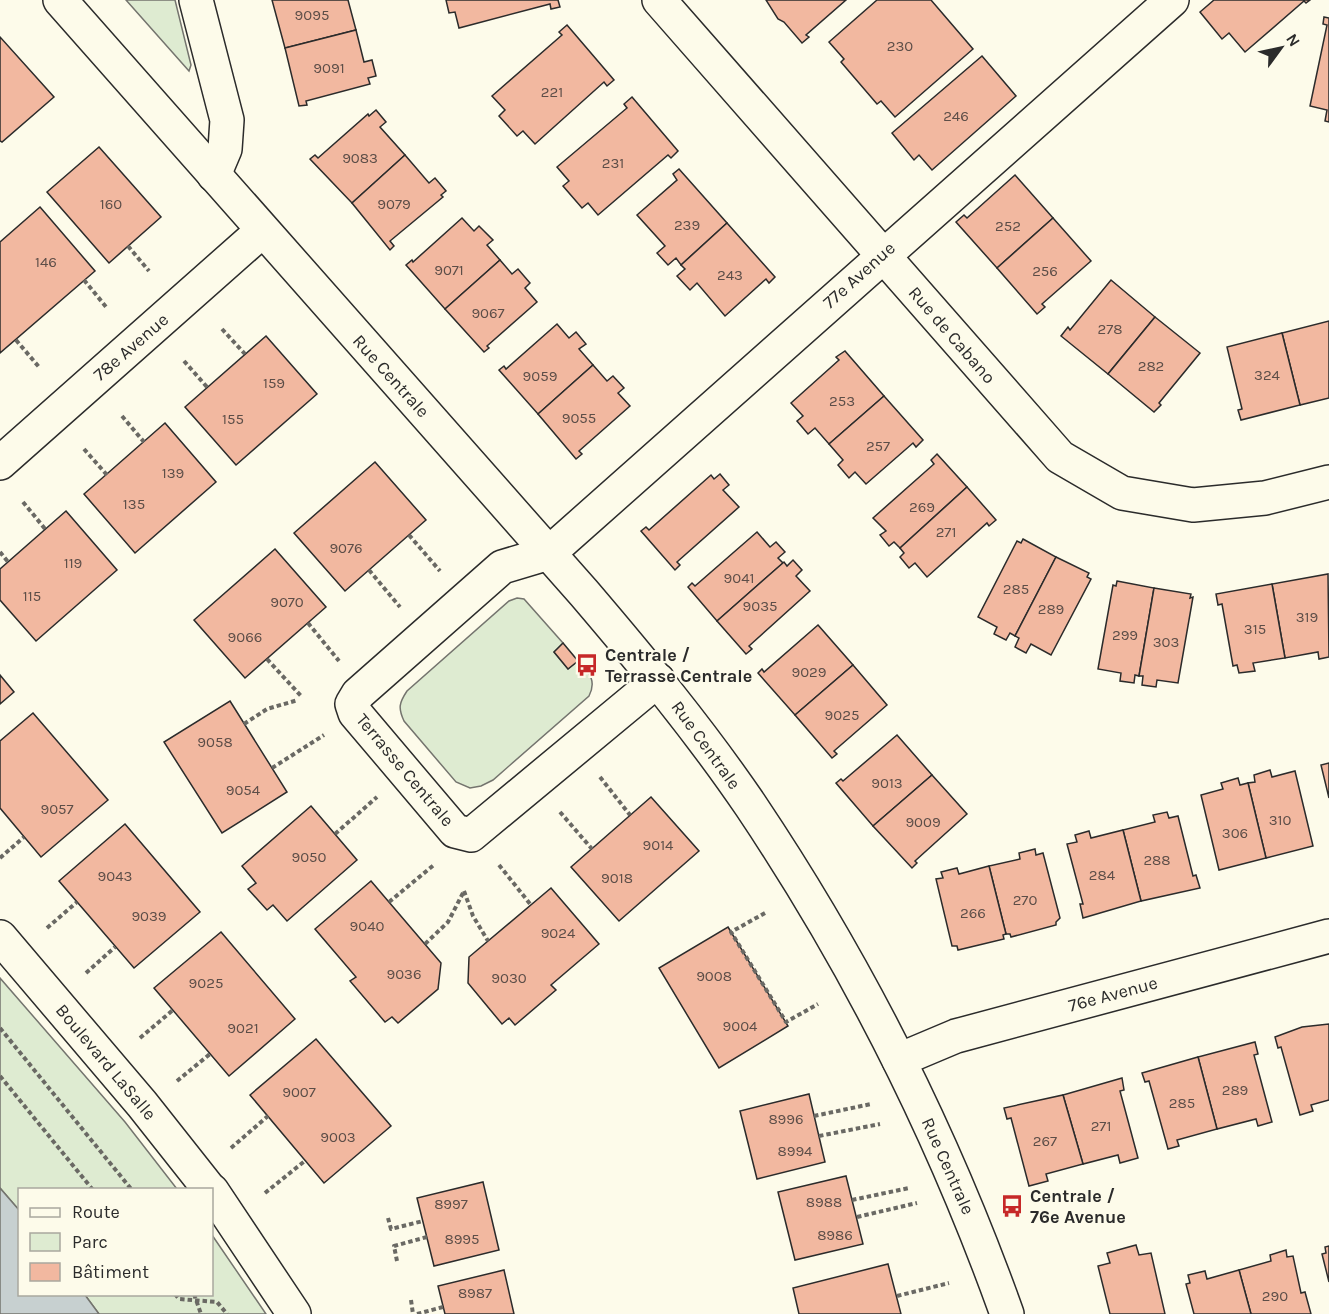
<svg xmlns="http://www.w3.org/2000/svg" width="1329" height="1314" font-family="Karla,sans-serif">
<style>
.green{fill:#deebd1;stroke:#74746e;stroke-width:1.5}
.water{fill:#c7d0d0;stroke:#74746e;stroke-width:1.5}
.building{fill:#f2b8a0;stroke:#2b2b2b;stroke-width:1.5}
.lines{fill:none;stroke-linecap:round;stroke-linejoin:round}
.street-casing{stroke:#2b2b2b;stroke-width:36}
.secondary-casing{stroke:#2b2b2b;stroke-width:36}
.path{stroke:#6a6964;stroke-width:4;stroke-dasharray:4.5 3;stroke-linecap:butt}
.street{stroke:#fdfbea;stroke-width:33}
.secondary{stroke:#fdfbea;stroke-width:33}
.labels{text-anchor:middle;stroke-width:4.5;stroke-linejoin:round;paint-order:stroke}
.number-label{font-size:15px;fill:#5d4e48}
.street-label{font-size:18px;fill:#2b2b2b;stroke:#fdfbea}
.poi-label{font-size:18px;font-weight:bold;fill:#2b2b2b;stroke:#fdfbea;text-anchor:start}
</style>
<rect width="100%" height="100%" fill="#fdfbea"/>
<g class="green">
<polygon points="126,0 175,0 191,65 189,71"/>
<path d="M517,598L524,599L563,643L554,652L568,669L578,661C589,673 597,680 589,696L493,780L481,786L470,788L456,782L404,721C398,708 399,703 407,691L509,601Z"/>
<polygon points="0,978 125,1122 177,1189 20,1190 19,1210 0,1188"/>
<polygon points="212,1235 266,1314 99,1314 85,1295 212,1294"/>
</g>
<polygon class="water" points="0,1188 19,1210 20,1294 85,1295 99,1314 0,1314"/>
<g class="building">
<polygon points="272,0 348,0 356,30 285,48"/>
<polygon points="446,0 558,0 560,7 551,9 550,4 459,28 455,12 449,13"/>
<polygon points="766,0 846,0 806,35 809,37 802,43 784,22 778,19"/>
<polygon points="877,0 931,0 973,49 895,117 881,101 877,104 841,62 844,59 829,42"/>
<polygon points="1214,0 1310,0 1306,3 1304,1 1245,52 1229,33 1222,39 1200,12"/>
<polygon points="1324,17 1329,18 1329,122 1325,121 1327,110 1310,106 1327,25 1323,24"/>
<polygon points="567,25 614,80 607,86 604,82 535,144 523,131 517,136 499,116 505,110 492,96 562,35 559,32"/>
<polygon points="356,30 364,62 372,60 376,76 368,78 370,84 306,101 307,105 299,106 285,48"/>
<polygon points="0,37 54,97 2,142 0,141"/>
<polygon points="982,56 1016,96 932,170 919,155 914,160 892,133"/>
<polygon points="632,97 678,151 671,158 668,155 598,215 588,203 582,208 563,186 569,181 557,167 627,108 624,104"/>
<polygon points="376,110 386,122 380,127 405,155 352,203 310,159 315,155 318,158 368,114 369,116"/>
<polygon points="99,147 161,217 109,263 47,192"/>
<polygon points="405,155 429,183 435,178 446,191 441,195 443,197 390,241 394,246 390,250 352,203"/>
<polygon points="679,169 727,223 681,265 676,258 668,265 657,253 665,246 637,215 677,180 673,174"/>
<polygon points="1015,175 1053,218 997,268 956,222 964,215 967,218"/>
<polygon points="40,207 95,271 0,353 0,242"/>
<polygon points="462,218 474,231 479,226 493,240 487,245 500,260 445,309 406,265 412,260 413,262"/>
<polygon points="1053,218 1091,261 1042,304 1045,307 1037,314 997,268"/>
<polygon points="727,223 775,277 769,283 766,279 725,316 697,283 690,290 677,276 685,269 681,265"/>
<polygon points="500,260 512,274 518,269 530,283 525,288 537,302 487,346 489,348 484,352 445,309"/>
<polygon points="1111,280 1155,317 1108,374 1061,336 1068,327 1070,330"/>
<polygon points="1155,317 1200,353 1159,403 1161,405 1154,412 1108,374"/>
<polygon points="1329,321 1329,398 1300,405 1282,333"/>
<polygon points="557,324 569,338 576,332 586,344 579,349 593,365 538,414 499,370 504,366 506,369"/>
<polygon points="1282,333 1300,405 1241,420 1238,410 1242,409 1227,347"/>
<polygon points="266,336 317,394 236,465 185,407"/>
<polygon points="845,351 884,396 829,444 815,428 808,434 797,421 803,416 791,403 839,360 836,357"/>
<polygon points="593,365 607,381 613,376 624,388 618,393 630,406 579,451 582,454 576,459 538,414"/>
<polygon points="884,396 923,440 916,447 913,443 866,484 855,472 849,478 838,465 843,460 829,444"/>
<polygon points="165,423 216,482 135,553 84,494"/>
<polygon points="937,454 967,487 900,548 894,542 889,546 880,535 886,531 873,518 934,464 931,460"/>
<polygon points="375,462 426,520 345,591 294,533"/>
<polygon points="720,474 729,485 723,490 739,507 677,562 680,565 675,570 641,531 646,527 649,530 711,475 714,479"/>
<polygon points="967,487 996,520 989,526 987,523 927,577 915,563 909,568 900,557 904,553 900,548"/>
<polygon points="66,511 117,570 36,641 0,600 0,569"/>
<polygon points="757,532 770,547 776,542 785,552 778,558 783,563 717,621 688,587 692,583 695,586"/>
<polygon points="1023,539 1056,557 1015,636 1010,633 1006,640 994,634 997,627 978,617 1017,541 1021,543"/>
<polygon points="275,549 326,607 245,678 194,620"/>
<polygon points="1056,557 1089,573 1087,577 1091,579 1051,655 1031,644 1026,653 1015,647 1019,638 1015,636"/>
<polygon points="793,560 802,570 796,576 810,591 749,646 752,649 746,654 717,621 784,562 787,566"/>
<polygon points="1328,574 1329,657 1319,659 1318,652 1285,658 1272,584"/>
<polygon points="1117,581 1154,588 1139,676 1135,675 1134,683 1120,681 1121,673 1098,669 1113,585 1116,586"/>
<polygon points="1272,584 1285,658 1253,663 1255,671 1239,673 1237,665 1233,666 1222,604 1218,605 1216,594"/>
<polygon points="1154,588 1191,594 1190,598 1193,597 1178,683 1157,680 1156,687 1142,685 1143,676 1139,676"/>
<polygon points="818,625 853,665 795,715 758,673 762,669 764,672"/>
<polygon points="563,643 578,661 568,669 554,652"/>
<polygon points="853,665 887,705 834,751 837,754 832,758 795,715"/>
<polygon points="0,675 14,692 0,704"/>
<polygon points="230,701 287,792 222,833 164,742"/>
<polygon points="33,713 108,800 41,857 0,808 0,741"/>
<polygon points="897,735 932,775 873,826 836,783 841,779 843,781"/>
<polygon points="1329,763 1329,798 1321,765"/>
<polygon points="1270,770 1272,777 1295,771 1313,846 1266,858 1248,783 1255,782 1254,775"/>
<polygon points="932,775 967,814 915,861 917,863 912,868 873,826"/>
<polygon points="1238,778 1240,785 1248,783 1266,858 1219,870 1201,795 1223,789 1221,783"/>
<polygon points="651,797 699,851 619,921 571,867"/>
<polygon points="311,806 357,860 287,921 273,905 267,910 248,889 256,883 242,866"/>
<polygon points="1167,812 1169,818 1178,816 1193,876 1196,875 1200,888 1141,901 1123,830 1155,822 1153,815"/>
<polygon points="125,824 200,912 134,968 59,881"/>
<polygon points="1123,830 1141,901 1083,918 1080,904 1083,904 1067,844 1077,842 1075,835 1089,831 1091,838"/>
<polygon points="1035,849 1036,855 1043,853 1060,918 1056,922 1056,925 1011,937 1010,934 1006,934 989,866 1020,859 1019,853"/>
<polygon points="989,866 1006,934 1003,935 1004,939 958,950 957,946 952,946 936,879 943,878 941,872 957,868 959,874"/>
<polygon points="371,881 441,963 438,989 398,1023 392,1017 385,1022 350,981 356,977 315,929"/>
<polygon points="551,888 599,944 551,985 556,990 515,1025 509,1018 502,1024 468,983 469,957"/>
<polygon points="728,927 788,1026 719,1068 659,968"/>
<polygon points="221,932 295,1019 229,1076 154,988"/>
<polygon points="1329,1024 1329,1100 1311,1105 1313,1111 1300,1115 1281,1047 1278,1048 1275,1037 1302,1027"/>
<polygon points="316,1039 391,1126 324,1183 250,1095"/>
<polygon points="1255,1042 1258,1054 1254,1055 1272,1122 1258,1126 1256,1119 1217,1129 1198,1057"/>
<polygon points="1198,1057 1217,1129 1177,1140 1179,1146 1168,1149 1149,1081 1145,1082 1142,1073"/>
<polygon points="1122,1078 1124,1090 1120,1091 1138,1158 1120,1163 1118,1155 1083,1164 1063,1095"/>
<polygon points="809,1094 825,1162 757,1179 740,1111"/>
<polygon points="1063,1095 1083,1164 1046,1174 1048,1181 1029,1186 1011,1118 1007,1119 1004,1108"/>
<polygon points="846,1176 863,1244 795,1260 778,1192"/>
<polygon points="483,1182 499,1250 434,1266 417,1198"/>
<polygon points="1136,1245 1139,1255 1151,1253 1165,1314 1110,1314 1098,1266 1110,1263 1107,1253"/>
<polygon points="1329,1246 1329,1282 1322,1254 1326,1253 1325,1247"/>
<polygon points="1286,1250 1287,1257 1293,1256 1301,1293 1305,1292 1311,1314 1251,1314 1239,1270 1271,1261 1270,1255"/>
<polygon points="888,1264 901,1314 799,1314 793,1288"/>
<polygon points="504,1270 514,1314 445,1314 438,1286"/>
<polygon points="1239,1270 1251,1314 1194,1314 1186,1284 1190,1283 1188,1275 1205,1271 1207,1279"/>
</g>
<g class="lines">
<g class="street-casing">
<g id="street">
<polyline points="196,0 227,120 225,149 214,175"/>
<polyline points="659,0 1060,457 1122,493 1193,505 1265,498 1329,482"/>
<polyline points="0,463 262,231"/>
<polyline points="658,680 471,835 455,831 355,713 352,704 358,694 502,567 549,553 1172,0"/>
<polyline points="899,1060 956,1036 1329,936"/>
</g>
</g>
<g class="secondary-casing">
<g id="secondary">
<path d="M60,0L584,593C642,661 700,731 751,806C857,964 943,1135 1007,1314"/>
<polyline points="0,937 142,1104 210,1190"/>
<polyline points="212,1191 294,1314"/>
</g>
</g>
<g class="path">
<polyline points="128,246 149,271"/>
<polyline points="84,280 107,308"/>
<polyline points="222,329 245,354"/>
<polyline points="16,340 39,367"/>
<polyline points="184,361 207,387"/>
<polyline points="122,416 144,442"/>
<polyline points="84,449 107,475"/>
<polyline points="23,502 46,530"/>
<polyline points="409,535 440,571"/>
<polyline points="0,552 8,562"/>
<polyline points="369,570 400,607"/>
<polyline points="308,623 339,661"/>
<polyline points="267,659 301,696"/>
<polyline points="244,724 267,709 298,700"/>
<polyline points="272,768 324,735"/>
<polyline points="600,777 630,815"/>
<polyline points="560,812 592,849"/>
<polyline points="335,834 377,797"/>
<polyline points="0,858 24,837"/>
<polyline points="499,865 531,905"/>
<polyline points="464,891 473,916 488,941"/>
<polyline points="389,902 435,864"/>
<polyline points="765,913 731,932 786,1022 818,1004"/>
<polyline points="47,928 77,902"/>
<polyline points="425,944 448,922 464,891"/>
<polyline points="86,973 115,947"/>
<polyline points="0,1028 132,1190"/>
<polyline points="140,1038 173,1010"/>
<polyline points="0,1076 93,1190"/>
<polyline points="177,1081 210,1054"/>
<polyline points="814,1116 871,1104"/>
<polyline points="819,1136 880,1124"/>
<polyline points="231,1148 268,1116"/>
<polyline points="265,1193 306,1160"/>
<polyline points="852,1200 909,1188"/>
<polyline points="857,1217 917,1203"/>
<polyline points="388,1218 391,1229 423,1221"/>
<polyline points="397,1261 394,1246 427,1237"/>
<polyline points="175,1294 179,1299 217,1302 227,1314"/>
<polyline points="194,1294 201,1314"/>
<polyline points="897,1296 949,1283"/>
<polyline points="411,1300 413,1314"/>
<polyline points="417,1314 443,1307"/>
</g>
<use href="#street" class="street"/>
<use href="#secondary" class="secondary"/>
</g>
<defs>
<g id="bus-bare" transform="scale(1.8)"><path d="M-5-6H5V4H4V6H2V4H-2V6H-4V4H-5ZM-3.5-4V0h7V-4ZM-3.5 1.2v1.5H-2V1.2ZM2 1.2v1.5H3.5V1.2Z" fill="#c62828" stroke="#fdfbea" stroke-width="2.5" paint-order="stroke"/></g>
</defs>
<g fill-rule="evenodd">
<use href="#bus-bare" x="587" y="665"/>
<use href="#bus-bare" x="1012" y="1206"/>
</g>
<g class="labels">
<g class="number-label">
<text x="312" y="20">9095</text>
<text x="900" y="51">230</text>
<text x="329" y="73">9091</text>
<text x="552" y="97">221</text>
<text x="956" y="121">246</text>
<text x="360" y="163">9083</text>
<text x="613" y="168">231</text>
<text x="111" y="209">160</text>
<text x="394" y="209">9079</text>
<text x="687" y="230">239</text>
<text x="1008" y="231">252</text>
<text x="46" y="267">146</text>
<text x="449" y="275">9071</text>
<text x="1045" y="276">256</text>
<text x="730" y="280">243</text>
<text x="488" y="318">9067</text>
<text x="1110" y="334">278</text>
<text x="1151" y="371">282</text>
<text x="1267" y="380">324</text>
<text x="540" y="381">9059</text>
<text x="274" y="388">159</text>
<text x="842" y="406">253</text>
<text x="579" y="423">9055</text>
<text x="233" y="424">155</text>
<text x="878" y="451">257</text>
<text x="173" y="478">139</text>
<text x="134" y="509">135</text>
<text x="922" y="512">269</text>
<text x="946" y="537">271</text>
<text x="346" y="553">9076</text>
<text x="73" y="568">119</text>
<text x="739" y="583">9041</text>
<text x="1016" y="594">285</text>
<text x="32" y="601">115</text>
<text x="287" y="607">9070</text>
<text x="760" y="611">9035</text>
<text x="1051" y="614">289</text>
<text x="1307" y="622">319</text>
<text x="1255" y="634">315</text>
<text x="1125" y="640">299</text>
<text x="245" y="642">9066</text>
<text x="1166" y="647">303</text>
<text x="809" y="677">9029</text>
<text x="842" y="720">9025</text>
<text x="215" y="747">9058</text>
<text x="887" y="788">9013</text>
<text x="243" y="795">9054</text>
<text x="57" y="814">9057</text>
<text x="1280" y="825">310</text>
<text x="923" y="827">9009</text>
<text x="1235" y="838">306</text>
<text x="658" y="850">9014</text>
<text x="309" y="862">9050</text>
<text x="1157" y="865">288</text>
<text x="1102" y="880">284</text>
<text x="115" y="881">9043</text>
<text x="617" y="883">9018</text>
<text x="1025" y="905">270</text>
<text x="973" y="918">266</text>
<text x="149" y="921">9039</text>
<text x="367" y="931">9040</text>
<text x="558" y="938">9024</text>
<text x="404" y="979">9036</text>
<text x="714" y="981">9008</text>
<text x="509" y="983">9030</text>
<text x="206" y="988">9025</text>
<text x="740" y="1031">9004</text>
<text x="243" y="1033">9021</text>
<text x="1235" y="1095">289</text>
<text x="299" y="1097">9007</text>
<text x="1182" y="1108">285</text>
<text x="786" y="1124">8996</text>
<text x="1101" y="1131">271</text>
<text x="338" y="1142">9003</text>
<text x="1045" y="1146">267</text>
<text x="795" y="1156">8994</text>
<text x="824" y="1207">8988</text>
<text x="451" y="1209">8997</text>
<text x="835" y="1240">8986</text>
<text x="462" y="1244">8995</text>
<text x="475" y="1298">8987</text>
<text x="1275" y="1301">290</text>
</g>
<g class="street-label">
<text transform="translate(859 275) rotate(-42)" y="6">77e Avenue</text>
<text transform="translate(952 335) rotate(49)" y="6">Rue de Cabano</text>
<text transform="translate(131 347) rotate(-41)" y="6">78e Avenue</text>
<text transform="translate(391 376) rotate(48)" y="6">Rue Centrale</text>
<text transform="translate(706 745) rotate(54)" y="6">Rue Centrale</text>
<text transform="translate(405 770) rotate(50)" y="6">Terrasse Centrale</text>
<text transform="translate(1113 994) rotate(-15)" y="6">76e Avenue</text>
<text transform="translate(106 1062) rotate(50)" y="6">Boulevard LaSalle</text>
<text transform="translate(948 1166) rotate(66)" y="6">Rue Centrale</text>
</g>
<g class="poi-label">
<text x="605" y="661">Centrale /<tspan x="605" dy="21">Terrasse Centrale</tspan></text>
<text x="1030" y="1202">Centrale /<tspan x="1030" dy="21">76e Avenue</tspan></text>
</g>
</g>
<rect x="18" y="1188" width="195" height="108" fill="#fdfbea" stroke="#a9a89e" stroke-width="1.5"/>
<rect x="30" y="1208" width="30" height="9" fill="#fdfbea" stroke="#a9a89e" stroke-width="1.5"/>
<text x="72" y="1218" font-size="18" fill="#2b2b2b">Route</text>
<rect x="30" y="1233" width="30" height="18" fill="#deebd1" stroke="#a9a89e" stroke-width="1.5"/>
<text x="72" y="1248" font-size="18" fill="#2b2b2b">Parc</text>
<rect x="30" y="1263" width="30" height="18" fill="#f2b8a0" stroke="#a9a89e" stroke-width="1.5"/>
<text x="72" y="1278" font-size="18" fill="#2b2b2b">Bâtiment</text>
<g transform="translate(1281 48) rotate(57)" stroke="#fdfbea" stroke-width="4.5" paint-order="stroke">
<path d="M0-4.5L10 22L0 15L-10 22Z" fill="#2b2b2b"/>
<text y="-9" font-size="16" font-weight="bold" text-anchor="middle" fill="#2b2b2b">N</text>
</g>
</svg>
